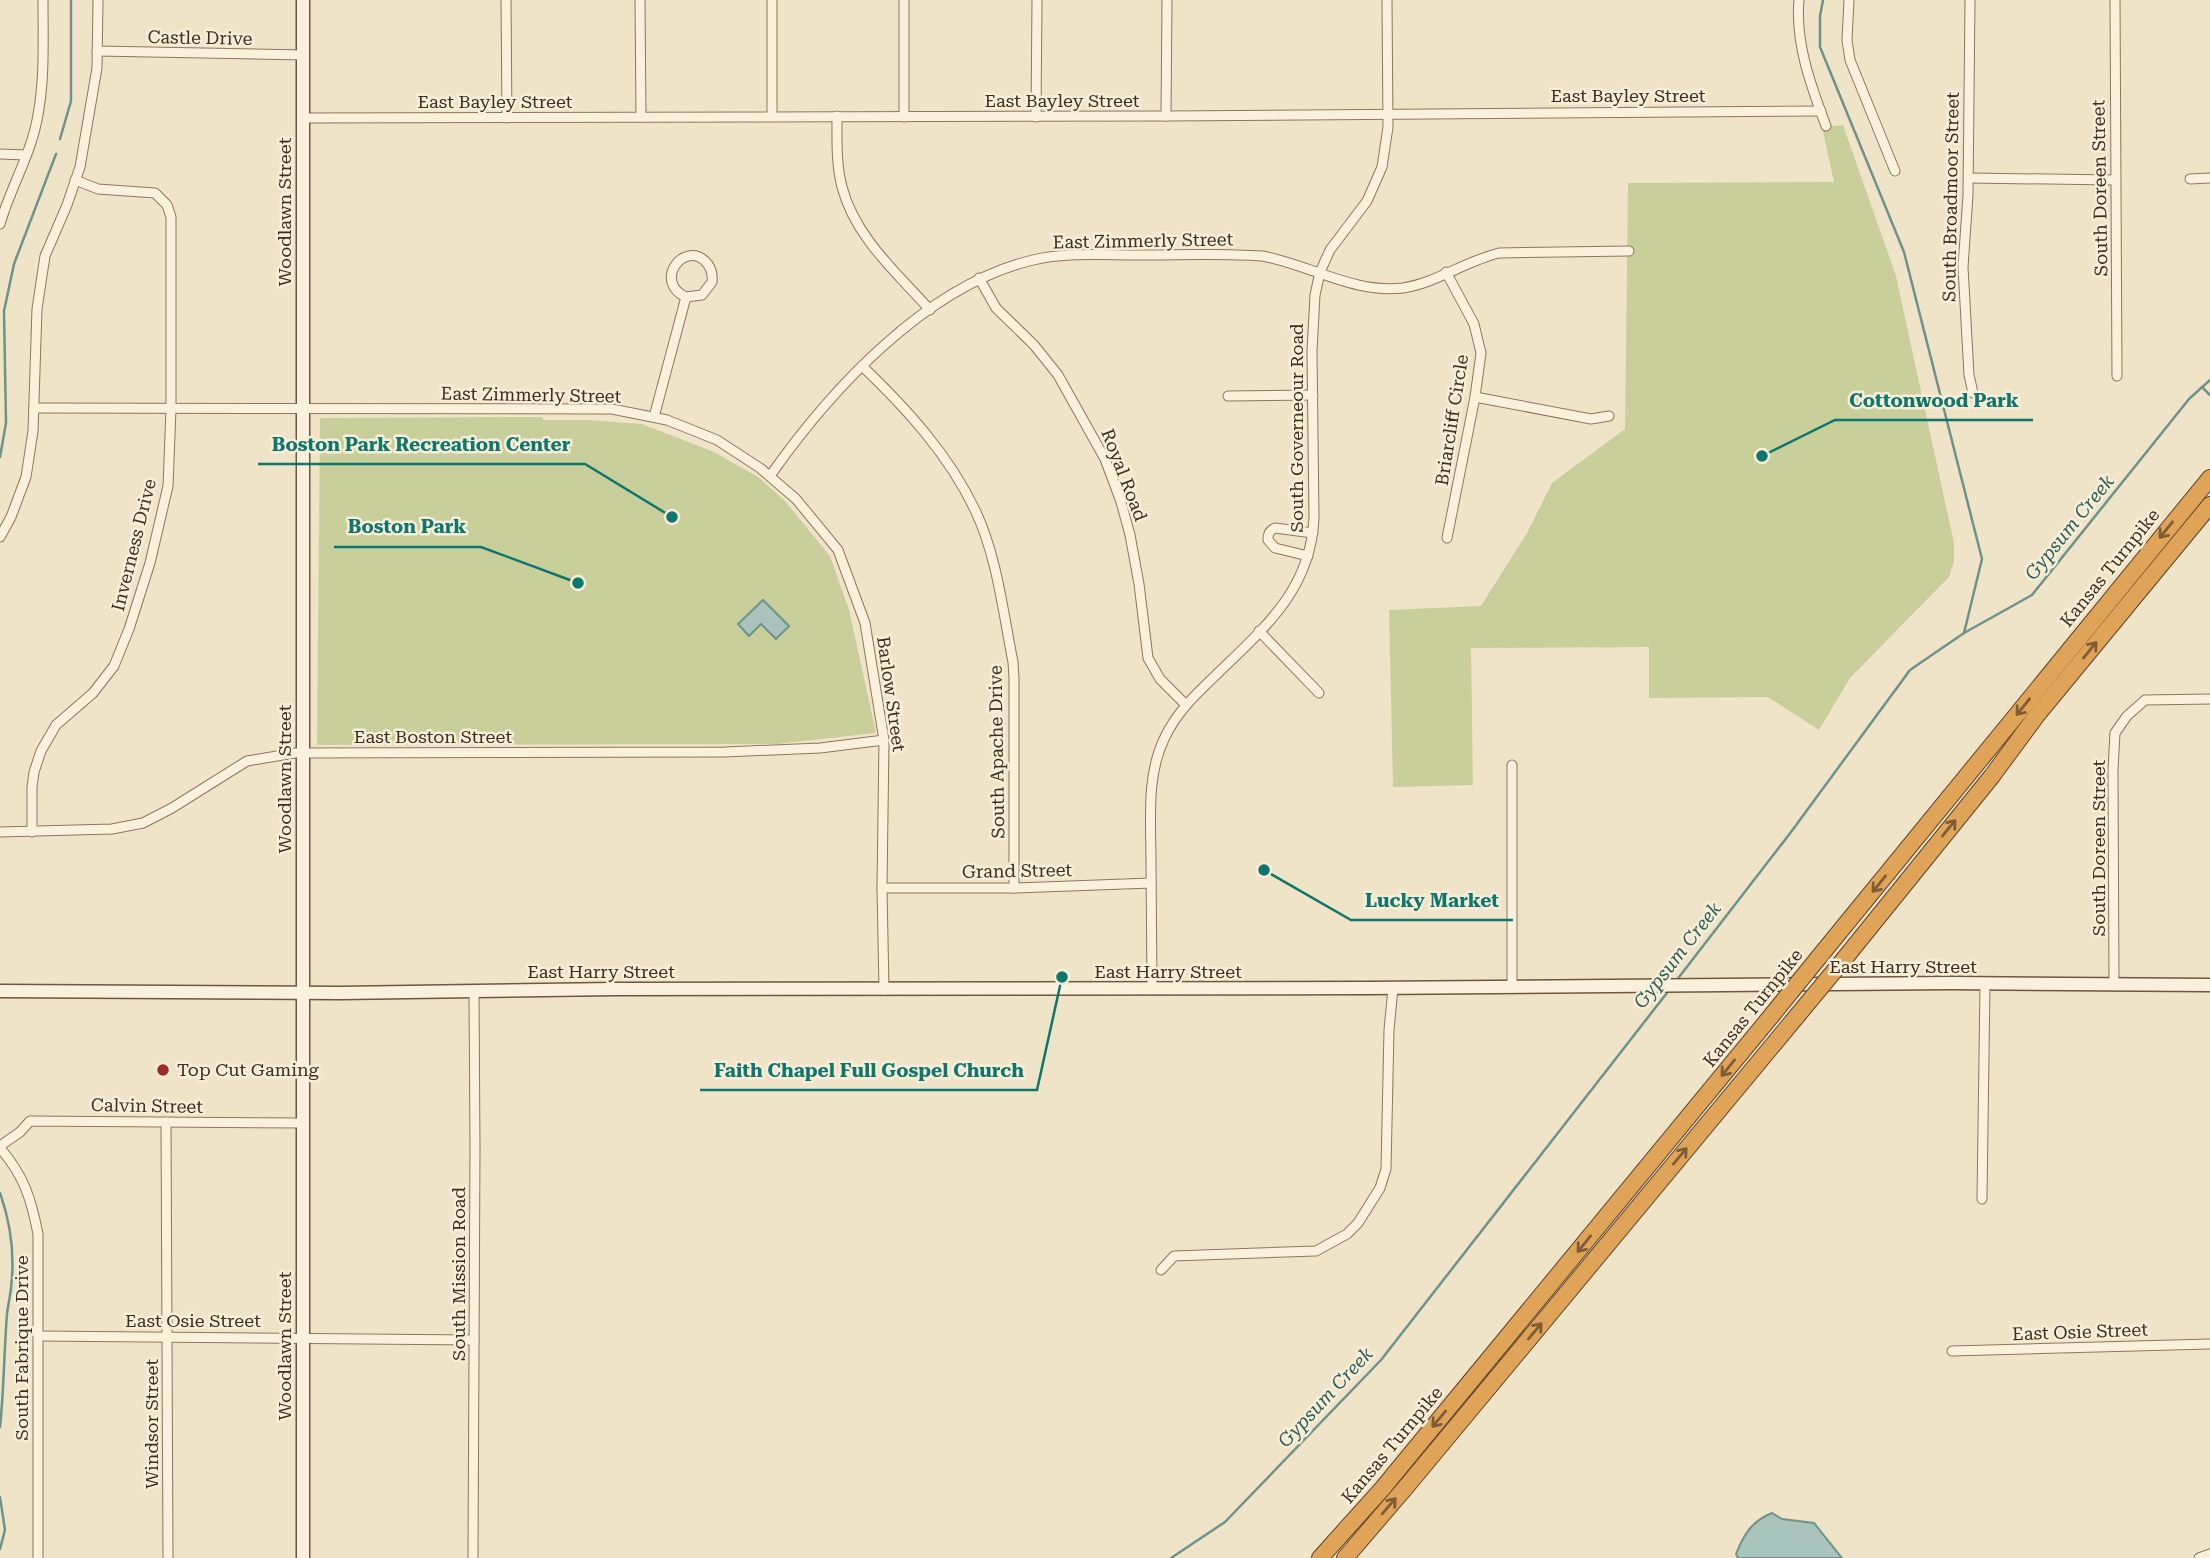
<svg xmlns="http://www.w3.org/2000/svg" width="2210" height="1558" font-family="'Roboto Serif',serif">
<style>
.green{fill:#c9cf9b}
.water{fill:#a9c4bc;stroke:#6f938a;stroke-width:2}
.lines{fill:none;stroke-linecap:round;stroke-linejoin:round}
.stream{stroke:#6f938a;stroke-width:2.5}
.street-casing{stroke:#8d765c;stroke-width:11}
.secondary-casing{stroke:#6f573f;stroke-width:15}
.highway-casing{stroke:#5b4430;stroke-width:18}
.street{stroke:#faf1dc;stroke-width:9}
.secondary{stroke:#faf1dc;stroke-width:12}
.highway{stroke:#e0a458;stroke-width:16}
.highway-bridge-casing{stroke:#5b4430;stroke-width:18;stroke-linecap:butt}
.highway-bridge{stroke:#e0a458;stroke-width:16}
.oneway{stroke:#7e5d36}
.poi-dot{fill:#9e2a2b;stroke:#f7eed8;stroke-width:2.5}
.labels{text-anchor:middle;stroke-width:5;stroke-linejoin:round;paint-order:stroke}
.street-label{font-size:18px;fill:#3d2e20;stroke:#f7eed8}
.poi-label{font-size:18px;fill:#3d2e20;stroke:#f7eed8;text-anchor:start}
.water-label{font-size:19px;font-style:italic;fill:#2f5d5a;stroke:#f7eed8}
.leader{fill:none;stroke:#0f766e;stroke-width:2.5}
.callout-dot{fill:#0f766e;stroke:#f7eed8;stroke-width:2.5}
.callout-label{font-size:19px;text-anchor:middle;font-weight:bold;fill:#0f766e;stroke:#f7eed8;stroke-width:5;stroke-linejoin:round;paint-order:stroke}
</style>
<rect width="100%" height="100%" fill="#f0e4c8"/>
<g class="green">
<polygon points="1843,125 1896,276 1954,543 1954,561 1949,577 1850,678 1819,730 1768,697 1649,698 1649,647 1471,648 1473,785 1393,787 1389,610 1481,606 1527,533 1552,483 1625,429 1628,183 1834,182 1822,127"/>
<polygon points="534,417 542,417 543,420 589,420 642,424 714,452 758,477 784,500 830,556 849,610 875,728 875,733 777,744 317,745 320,418"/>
</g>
<g class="water">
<polygon points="763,600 789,626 776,639 761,624 749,636 738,624"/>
<path d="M1772,1513L1782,1519L1814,1523L1842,1558H1738L1736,1554C1744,1534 1752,1521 1772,1513Z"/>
</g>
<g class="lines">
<g class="stream">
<polyline points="1823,0 1820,16 1820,47 1904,252 1982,559 1964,633"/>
<polyline points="60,139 71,101 71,0"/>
<polyline points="2202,387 2210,395"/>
<polyline points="0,457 6,423 4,311 14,264 56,154"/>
<polyline points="1676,981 1791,832 1910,670 1964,633 2032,595 2189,399 2210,380"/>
<path d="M0,1193C11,1224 15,1255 11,1288C10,1297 8,1305 7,1314C4,1352 4,1389 0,1427"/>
<polyline points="0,1497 5,1530 0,1549"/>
<polyline points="1171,1558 1225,1522 1381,1360 1670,989"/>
</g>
<g class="street-casing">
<g id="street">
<polyline points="506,0 507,118"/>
<polyline points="640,0 641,117"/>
<polyline points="904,0 904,117"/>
<path d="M1799,0C1795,43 1811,86 1826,126"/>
<polyline points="1849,0 1847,40 1850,60 1895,171"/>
<polyline points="1970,0 1968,195 1963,267 1969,375 1973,393"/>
<polyline points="2115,0 2117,376"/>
<polyline points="97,51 303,55"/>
<polyline points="772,116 772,0"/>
<path d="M837,116C837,140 836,164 842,187C855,237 897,273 930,310"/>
<polyline points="1166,116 1167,0"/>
<polyline points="1036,117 1037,0"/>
<polyline points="303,118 1166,116 1821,111"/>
<polyline points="0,154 26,155"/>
<polyline points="1969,178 2115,180"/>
<polyline points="2190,179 2210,178"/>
<path d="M0,224C10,189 30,156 37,120C45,81 43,40 43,0"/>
<polyline points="1446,272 1474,324 1481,353 1475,397 1447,538"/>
<polyline points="979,278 996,308 1034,345 1058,375 1105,459 1121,502 1130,535 1139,584 1148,658 1160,679 1186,705"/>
<path d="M862,366C906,408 949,455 975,510C997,556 1003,612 1013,662L1014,679V888"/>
<polyline points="1228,396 1313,395"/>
<polyline points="1475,397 1591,419 1609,416"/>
<polyline points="34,408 612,409 667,420 717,440 760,468 796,499 838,550 865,623 884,740 882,888 884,990"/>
<path d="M654,417L686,297L702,295L712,282C713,274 711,267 705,261C683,241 653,282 686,297"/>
<path d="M770,476C831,389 927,285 1033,260C1067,252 1104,255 1139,255C1180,255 1221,253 1262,256C1308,264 1354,294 1403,288C1436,283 1466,261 1499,253L1629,251"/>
<polyline points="0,537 11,517 26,477 33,431 37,309 45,256 67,205 80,167 97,68 98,0"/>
<path d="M1308,556L1275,548L1268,540C1268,534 1269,531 1275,528L1313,533"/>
<polyline points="1259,631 1319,693"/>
<polyline points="1512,765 1512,988"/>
<polyline points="0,832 112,829 143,823 172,808 247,761 295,753 725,752 820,748 884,740"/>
<polyline points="32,832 32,787 34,772 41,751 56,725 93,693 114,666 129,629 150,563 168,486 171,409 171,217 167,205 155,193 98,189 75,180"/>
<polyline points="882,888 1014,888 1151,883"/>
<polyline points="2114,985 2113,770 2115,733 2127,716 2145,700 2210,699"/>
<path d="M1152,989C1152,947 1151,904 1151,862C1151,820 1146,775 1165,737C1177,712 1196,694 1215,676C1264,628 1310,591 1314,519L1312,351L1315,295L1320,272L1330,250L1367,201L1382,167L1388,127L1387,0"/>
<polyline points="166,1122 168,1558"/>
<polyline points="0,1146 20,1132 30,1121 303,1123"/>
<path d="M0,1148C24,1176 31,1198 38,1234V1558"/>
<polyline points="1982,1199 1985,984"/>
<polyline points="1161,1270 1174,1256 1316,1251 1347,1234 1358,1223 1380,1188 1386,1169 1389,1030 1393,988"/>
<polyline points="38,1336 474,1340"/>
<polyline points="1952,1351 2210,1344"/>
<polyline points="473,1558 475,1148 474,991"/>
<polyline points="2199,1558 2210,1554"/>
</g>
</g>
<g class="secondary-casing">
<g id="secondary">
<polyline points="303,0 303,1558"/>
<polyline points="0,991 341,993 614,989 1368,988 1950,983 2210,985"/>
</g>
</g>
<g class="highway-casing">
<g id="highway">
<polyline points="1819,957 2210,478"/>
<polyline points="1845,958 1992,776 2037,715 2210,505"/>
<polyline points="1320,1558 1382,1489 1772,1015"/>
<polyline points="1345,1558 1406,1487 1797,1016"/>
</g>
</g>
<use href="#street" class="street"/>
<use href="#secondary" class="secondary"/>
<use href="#highway" class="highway"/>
<g class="highway-bridge-casing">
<g id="highway-bridge">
<polyline points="1772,1015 1819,957"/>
<polyline points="1797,1016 1845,958"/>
</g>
</g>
<use href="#highway-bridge" class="highway-bridge"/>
</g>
<defs><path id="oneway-shaft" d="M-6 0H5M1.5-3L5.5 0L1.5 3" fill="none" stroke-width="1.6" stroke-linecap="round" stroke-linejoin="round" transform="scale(1.75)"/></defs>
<g class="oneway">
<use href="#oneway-shaft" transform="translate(2166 530) rotate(129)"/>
<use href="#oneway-shaft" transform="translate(2090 650) rotate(-51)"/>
<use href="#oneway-shaft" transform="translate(2023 707) rotate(129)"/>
<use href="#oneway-shaft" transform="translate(1949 828) rotate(-51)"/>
<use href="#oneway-shaft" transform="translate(1879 884) rotate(129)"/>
<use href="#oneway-shaft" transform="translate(1728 1068) rotate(129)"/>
<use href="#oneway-shaft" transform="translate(1680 1156) rotate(-50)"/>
<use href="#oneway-shaft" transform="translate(1584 1244) rotate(129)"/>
<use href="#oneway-shaft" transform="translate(1535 1331) rotate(-50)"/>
<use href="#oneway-shaft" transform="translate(1439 1419) rotate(130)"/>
<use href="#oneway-shaft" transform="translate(1389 1506) rotate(-49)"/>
</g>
<circle class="poi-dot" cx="163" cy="1070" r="7"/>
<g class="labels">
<g class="street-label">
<text transform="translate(200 38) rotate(1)" y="6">Castle Drive</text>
<text x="1628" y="102">East Bayley Street</text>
<text x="1062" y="107">East Bayley Street</text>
<text x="495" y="108">East Bayley Street</text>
<text transform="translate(2100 188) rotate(-91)" y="6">South Doreen Street</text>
<text transform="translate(1951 197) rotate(-89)" y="6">South Broadmoor Street</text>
<text transform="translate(285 212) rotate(-90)" y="6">Woodlawn Street</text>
<text transform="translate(1143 241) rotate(-1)" y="6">East Zimmerly Street</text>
<text transform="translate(531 395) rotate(1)" y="6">East Zimmerly Street</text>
<text transform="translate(1452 420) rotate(-81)" y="6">Briarcliff Circle</text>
<text transform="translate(1297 428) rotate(-90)" y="6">South Governeour Road</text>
<text transform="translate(1124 475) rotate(69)" y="6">Royal Road</text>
<text transform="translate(134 545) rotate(-76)" y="6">Inverness Drive</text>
<text transform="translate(2110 568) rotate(-51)" y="6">Kansas Turnpike</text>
<text transform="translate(891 694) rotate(82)" y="6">Barlow Street</text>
<text x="433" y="743">East Boston Street</text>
<text transform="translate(997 752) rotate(-91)" y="6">South Apache Drive</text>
<text transform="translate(285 779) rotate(-90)" y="6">Woodlawn Street</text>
<text transform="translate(2099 848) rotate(-90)" y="6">South Doreen Street</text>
<text transform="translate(1017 871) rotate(-1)" y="6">Grand Street</text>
<text x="1903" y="973">East Harry Street</text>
<text x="601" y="978">East Harry Street</text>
<text x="1168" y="978">East Harry Street</text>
<text transform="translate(1753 1008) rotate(-51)" y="6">Kansas Turnpike</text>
<text transform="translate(147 1106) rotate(1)" y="6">Calvin Street</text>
<text transform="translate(459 1274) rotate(-90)" y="6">South Mission Road</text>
<text x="193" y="1327">East Osie Street</text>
<text transform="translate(2080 1332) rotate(-2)" y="6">East Osie Street</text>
<text transform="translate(285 1346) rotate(-90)" y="6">Woodlawn Street</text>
<text transform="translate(22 1348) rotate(-90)" y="6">South Fabrique Drive</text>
<text transform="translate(152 1424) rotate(-90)" y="6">Windsor Street</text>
<text transform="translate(1392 1445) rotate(-50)" y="6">Kansas Turnpike</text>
</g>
<g class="poi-label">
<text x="177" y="1076">Top Cut Gaming</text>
</g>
<g class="water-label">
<text transform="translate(2069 527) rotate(-51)" y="7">Gypsum Creek</text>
<text transform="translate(1677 955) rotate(-52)" y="7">Gypsum Creek</text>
<text transform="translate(1325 1397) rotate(-47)" y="7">Gypsum Creek</text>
</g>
</g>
<path class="leader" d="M1762 456L1835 420H2033M672 517L585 464H258M578 583L481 547H334M1264 870L1351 920H1513M1062 977L1037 1090H700"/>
<g class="callout-dot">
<circle cx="1762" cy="456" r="7"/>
<circle cx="672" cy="517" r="7"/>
<circle cx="578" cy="583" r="7"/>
<circle cx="1264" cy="870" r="7"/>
<circle cx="1062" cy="977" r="7"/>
</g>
<g class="callout-label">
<text x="1934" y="407">Cottonwood Park</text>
<text x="421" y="451">Boston Park Recreation Center</text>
<text x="407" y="533">Boston Park</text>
<text x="1432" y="907">Lucky Market</text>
<text x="869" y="1077">Faith Chapel Full Gospel Church</text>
</g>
</svg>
